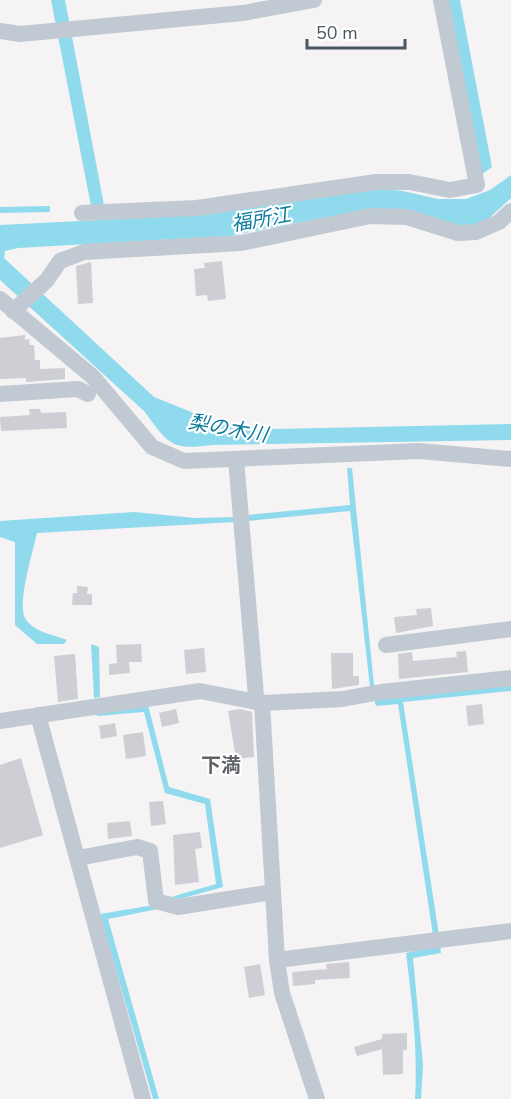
<svg xmlns="http://www.w3.org/2000/svg" width="511" height="1099" font-family="'Nunito Sans','Noto Sans JP',sans-serif">
<style>
.water{fill:#90daee}
.building{fill:#cdcfd5}
.lines{fill:none;stroke-linecap:round;stroke-linejoin:round}
.minor{stroke:#c1cad2;stroke-width:16}
.labels{text-anchor:middle;stroke-width:4.5;stroke-linejoin:round;paint-order:stroke}
.water-label{font-size:20px;font-style:italic;fill:#0c7c9b;stroke:#fff}
.neighbourhood-label{font-size:20px;font-weight:bold;fill:#5f6368;stroke:#fff}
</style>
<rect width="100%" height="100%" fill="#f5f3f3"/>
<g class="water">
<polygon points="51,0 65,0 104,205 91,206"/>
<polygon points="447,0 460,0 492,167 481,175"/>
<path d="M511,175V198L487,220L466,227L370,209L229,236L18,248L5,251L4,258L154,397L211,420L275,429L511,424V440L212,445C170,451 168,443 144,411L0,280V225L203,215L370,188L403,191L438,199H466L490,190Z"/>
<polygon points="50,206 50,212 0,213 0,207"/>
<polygon points="347,468 352,468 374,685 511,685 511,691 403,702 439,935 433,935 398,704 376,706 370,687 350,511 247,521 247,515 350,505"/>
<path d="M134,512L195,518L236,517V522L37,533C33,551 17,603 25,618C33,632 54,635 67,640L64,644H37L15,625V542L0,537V521Z"/>
<polygon points="91,644 99,647 100,697 94,698"/>
<polygon points="148,705 169,787 210,799 223,887 180,899 171,897 216,884 205,804 165,793 144,712 97,716 95,711"/>
<polygon points="154,905 163,908 108,919 159,1099 153,1099 100,914"/>
<path d="M440,945L441,953L413,958L423,1065L421,1099H415C418,1050 412,1002 406,953Z"/>
</g>
<g class="building">
<polygon points="222,261 226,299 208,301 207,295 196,296 194,269 205,268 204,263"/>
<polygon points="91,262 93,303 78,304 76,266"/>
<polygon points="25,335 25,340 29,339 30,345 34,345 35,360 40,360 40,369 65,368 65,379 26,382 26,378 0,379 0,338"/>
<polygon points="29,409 40,409 41,413 66,412 67,428 1,431 0,417 30,415"/>
<polygon points="77,586 88,587 87,594 92,594 92,605 72,605 73,593 77,593"/>
<polygon points="431,608 433,626 396,633 394,617 417,615 416,609"/>
<polygon points="141,644 142,662 129,662 130,673 109,675 109,664 117,663 116,645"/>
<polygon points="204,648 206,672 186,674 184,650"/>
<polygon points="466,651 468,672 399,679 398,654 412,652 413,661 457,657 456,652"/>
<polygon points="331,653 353,653 353,676 359,676 359,685 332,689"/>
<polygon points="75,654 78,699 58,702 54,656"/>
<polygon points="482,704 484,724 468,726 466,706"/>
<polygon points="176,709 179,723 162,727 159,713"/>
<polygon points="240,709 252,712 254,757 236,759 228,711"/>
<polygon points="115,723 117,736 101,739 99,726"/>
<polygon points="143,732 146,756 126,759 123,735"/>
<polygon points="21,758 43,835 0,848 0,765"/>
<polygon points="163,801 166,824 151,826 149,802"/>
<polygon points="130,821 132,836 108,839 107,823"/>
<polygon points="200,832 202,848 195,849 199,882 175,885 173,835"/>
<polygon points="349,962 350,978 315,980 315,984 293,986 292,972 327,969 326,964"/>
<polygon points="260,964 265,995 249,998 244,967"/>
<polygon points="407,1033 407,1050 403,1050 403,1074 383,1075 382,1049 357,1056 354,1047 382,1039 382,1034"/>
</g>
<g class="lines">
<g class="minor">
<polyline points="0,31 20,34 243,13 314,0"/>
<polyline points="82,213 197,208 376,182 409,182 450,190 477,185 441,0"/>
<polyline points="0,299 93,377 152,447 184,461 419,451 511,459"/>
<polyline points="13,311 47,280 60,261 84,252 241,243 370,216 407,217 458,233 476,232 499,222 511,211"/>
<polyline points="0,394 78,389 88,394"/>
<polyline points="236,459 256,696 253,701"/>
<polyline points="386,645 511,629"/>
<polyline points="262,703 277,960 282,993 317,1099"/>
<polyline points="38,715 143,1099"/>
<polyline points="0,721 200,691 262,703 342,699 381,692 511,678"/>
<polyline points="78,858 137,847 150,851 156,901 178,907 273,892"/>
<polyline points="277,960 511,931"/>
</g>
</g>
<g class="labels">
<g class="water-label">
<text transform="translate(261 219) rotate(-10)" y="7">福所江</text>
<text transform="translate(228 428) rotate(10)" y="7">梨の木川</text>
</g>
<g class="neighbourhood-label">
<text x="221" y="772">下満</text>
</g>
</g>
<path d="M307 39v9h98v-9" fill="none" stroke="#4a5661" stroke-width="3"/>
<text x="316" y="39" font-size="18" fill="#4a5661" stroke="#ffffff" stroke-width="4.5" paint-order="stroke">50 m</text>
</svg>
